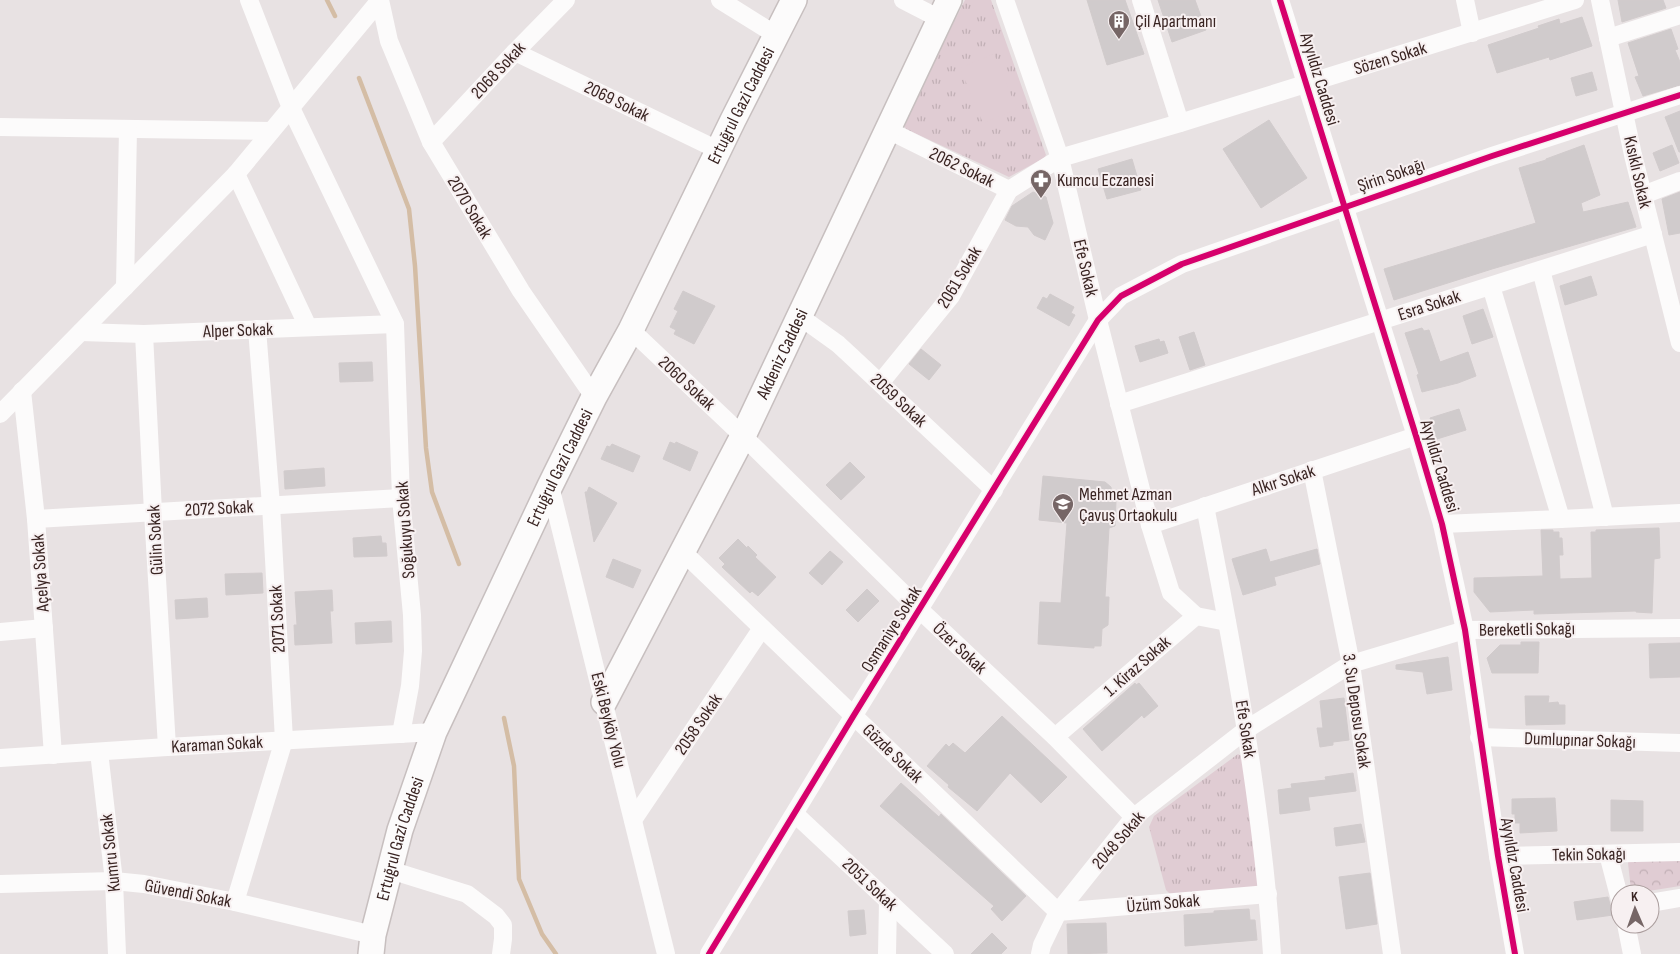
<svg xmlns="http://www.w3.org/2000/svg" width="1680" height="954" font-family="'Sofia Sans Condensed',sans-serif">
<style>
.grass{fill:url(#grass-tufts)}
.forest{fill:url(#forest-crowns)}
.pitch{fill:#e0ccd3}
.lines{fill:none;stroke-linecap:round;stroke-linejoin:round}
.stream{stroke:#d4bda5;stroke-width:4.5}
.building{fill:#d0cbcc;stroke:#d1cbcc}
.secondary-casing{stroke:#c7bfbf;stroke-width:28}
.minor{stroke:#fcfbfb;stroke-width:18}
.secondary{stroke:#fcfbfb;stroke-width:25}
.cycleway-casing{stroke:#f7f0f1;stroke-width:9}
.cycleway{stroke:#d6006c;stroke-width:6}
.labels{text-anchor:middle;stroke-width:4;stroke-linejoin:round;paint-order:stroke}
.poi-label{font-size:18px;fill:#392422;stroke:#f7f0f1;text-anchor:start}
.street-label{font-size:18px;fill:#392422;stroke:#f7f0f1}
</style>
<defs>
<pattern id="grass-tufts" width="24" height="20" patternUnits="userSpaceOnUse" patternTransform="scale(1.25)"><rect width="24" height="20" fill="#e0ccd3"/><path d="M3 7l-1-3M5 7V3M7 7l1-3M15 17l-1-3M17 17v-4M19 17l1-3" fill="none" stroke="#c1afb5"/></pattern>
<pattern id="forest-crowns" width="20" height="18" patternUnits="userSpaceOnUse" patternTransform="scale(1.25)"><rect width="20" height="18" fill="#e0ccd3"/><path d="M2 6a3 3 0 1 1 6 0M12 15a3 3 0 1 1 6 0" fill="none" stroke="#c1afb5"/></pattern>
</defs>
<rect width="100%" height="100%" fill="#e8e2e3"/>
<g class="grass">
<polygon points="965,0 991,0 1046,155 1044,158 1009,177 906,129 903,124"/>
<polygon points="1238,754 1243,757 1260,885 1255,890 1171,895 1166,890 1149,827 1154,816"/>
</g>
<polygon class="forest" points="1630,860 1680,861 1680,886 1636,893 1631,890 1628,863"/>
<polygon class="pitch" points="994,54 1017,109 983,123 960,68"/>
<g class="lines">
<g class="stream">
<polyline points="327,0 335,16"/>
<polyline points="359,78 409,209 415,266 426,448 432,492 459,564"/>
<polyline points="504,718 514,766 519,879 542,934 556,954"/>
</g>
</g>
<g class="building">
<polygon points="1087,0 1125,0 1144,54 1107,65"/>
<polygon points="1158,0 1195,0 1206,30 1172,42"/>
<polygon points="1618,0 1663,0 1666,8 1622,22"/>
<polygon points="1582,17 1592,46 1550,60 1549,57 1497,73 1488,45 1539,28 1538,26 1559,19 1560,24"/>
<polygon points="1671,29 1678,49 1675,50 1680,62 1680,85 1643,96 1635,77 1639,76 1628,43"/>
<polygon points="1592,72 1597,90 1576,96 1571,78"/>
<polygon points="1680,111 1680,152 1679,152 1665,117"/>
<polygon points="1269,120 1307,178 1261,208 1223,149"/>
<polygon points="1584,145 1600,195 1581,203 1583,212 1628,202 1636,227 1492,269 1394,300 1384,269 1536,223 1519,168 1546,160 1546,159"/>
<polygon points="1672,145 1679,163 1660,171 1653,153"/>
<polygon points="1132,159 1141,190 1107,199 1098,169"/>
<polygon points="1033,192 1046,197 1053,223 1045,240 1034,235 1028,227 1016,226 1005,220 1012,206"/>
<polygon points="1680,192 1680,233 1669,235 1662,199"/>
<polygon points="1591,276 1597,295 1565,305 1560,286"/>
<polygon points="683,291 715,306 694,344 674,334 676,330 670,327 678,311 674,309"/>
<polygon points="1050,294 1074,307 1071,313 1075,315 1069,326 1037,308 1043,297 1047,299"/>
<polygon points="1483,309 1493,337 1472,344 1463,316"/>
<polygon points="1422,328 1424,331 1429,330 1440,362 1468,352 1476,376 1458,383 1422,392 1417,375 1419,374 1405,333"/>
<polygon points="1194,332 1205,365 1190,370 1179,337"/>
<polygon points="1159,339 1160,342 1164,341 1168,353 1140,362 1135,346"/>
<polygon points="921,349 941,365 929,380 909,364"/>
<polygon points="372,362 373,381 340,382 339,363"/>
<polygon points="1459,409 1466,430 1437,439 1430,418"/>
<polygon points="670,442 675,444 676,442 698,452 690,471 663,459"/>
<polygon points="612,444 640,456 633,472 601,459 607,446 610,447"/>
<polygon points="850,462 865,477 841,500 826,485"/>
<polygon points="324,468 325,486 285,489 284,471"/>
<polygon points="1043,476 1105,482 1111,487 1112,499 1116,501 1115,526 1109,528 1105,597 1109,597 1108,625 1102,629 1101,646 1094,646 1094,648 1038,644 1040,602 1061,603 1067,523 1039,520"/>
<polygon points="589,487 617,503 594,542 585,492 587,492"/>
<polygon points="1659,528 1660,558 1654,559 1652,613 1636,612 1636,611 1534,614 1534,610 1490,612 1474,592 1474,578 1543,576 1541,530 1553,530 1553,532 1559,532 1559,538 1562,538 1563,555 1559,555 1560,579 1592,578 1591,532 1596,532 1596,530"/>
<polygon points="381,536 382,543 386,543 387,556 354,557 353,538"/>
<polygon points="738,539 747,548 748,546 757,555 755,557 776,577 758,596 752,591 750,593 722,567 725,564 719,558"/>
<polygon points="1266,549 1270,562 1317,549 1320,564 1274,577 1276,585 1243,595 1232,559"/>
<polygon points="830,551 843,562 822,585 809,573"/>
<polygon points="613,559 641,570 633,588 606,577"/>
<polygon points="262,573 263,593 226,595 225,574"/>
<polygon points="867,589 879,601 858,622 846,610"/>
<polygon points="332,590 333,611 330,611 332,643 295,645 294,625 297,625 295,592"/>
<polygon points="207,598 208,617 176,619 175,600"/>
<polygon points="391,621 392,642 356,644 355,623"/>
<polygon points="1521,642 1539,642 1538,673 1492,673 1487,658 1500,645 1521,645"/>
<polygon points="1680,643 1680,677 1650,678 1649,644"/>
<polygon points="1448,657 1452,690 1427,694 1423,672 1396,669 1396,665"/>
<polygon points="1135,683 1136,685 1139,683 1158,706 1144,718 1142,715 1102,751 1083,729"/>
<polygon points="1525,696 1549,696 1548,703 1558,702 1559,705 1565,705 1565,724 1526,725"/>
<polygon points="1344,698 1349,740 1333,742 1333,745 1320,747 1317,728 1323,728 1320,701"/>
<polygon points="1002,716 1067,777 1041,803 1010,773 977,811 948,787 949,785 927,766 946,744 949,747 953,743 965,753"/>
<polygon points="1353,773 1356,791 1308,797 1310,810 1280,814 1278,790 1292,788 1291,784 1326,780 1325,777"/>
<polygon points="901,783 939,817 941,814 1026,896 1002,921 991,909 994,906 880,806"/>
<polygon points="1555,798 1557,831 1520,833 1520,823 1515,823 1515,814 1512,814 1512,799"/>
<polygon points="1611,800 1643,801 1643,831 1611,831"/>
<polygon points="1361,824 1365,842 1336,846 1334,828"/>
<polygon points="1370,873 1377,924 1346,929 1339,877"/>
<polygon points="1608,897 1613,915 1577,920 1574,902"/>
<polygon points="1249,909 1250,920 1255,920 1257,940 1185,946 1184,915 1214,913 1214,911"/>
<polygon points="864,910 866,934 850,936 848,911"/>
<polygon points="1106,923 1107,953 1068,954 1067,924"/>
<polygon points="992,933 1007,948 1001,954 971,954"/>
</g>
<g class="lines">
<g class="secondary-casing">
<g id="secondary">
<path id="s1" d="M604,702L743,436L949,0"/>
<path id="s2" d="M371,954L373,935L400,830L434,732L550,486L594,397L631,330L733,120L794,0"/>
</g>
</g>
<g class="minor">
<polyline points="249,0 291,108 395,324 401,498 412,615 413,651 410,686 401,734"/>
<polyline points="380,0 389,41 431,142 521,291 594,397"/>
<polyline points="720,0 776,35"/>
<polyline points="903,0 940,19"/>
<polyline points="1005,0 1060,158 1098,320 1150,525 1171,593 1196,616"/>
<polyline points="1141,0 1180,123"/>
<polyline points="1280,0 1416,436 1442,524 1465,630 1498,856 1515,954"/>
<polyline points="1465,0 1472,33"/>
<polyline points="1600,0 1633,155 1680,343"/>
<polyline points="1608,38 1680,15"/>
<polyline points="515,52 718,150"/>
<polyline points="0,127 271,131"/>
<polyline points="888,130 1009,190 1060,158 1180,123 1575,0"/>
<polyline points="431,142 515,52 566,0"/>
<polyline points="236,174 308,327"/>
<polyline points="1643,195 1680,181"/>
<polyline points="1541,270 1605,517"/>
<polyline points="125,287 128,129"/>
<polyline points="799,316 838,344 851,356 994,490"/>
<polyline points="631,330 743,436 920,610 1055,737 1134,817"/>
<polyline points="81,332 144,334 395,324"/>
<polyline points="144,334 153,512 167,747"/>
<polyline points="881,382 951,296 1009,190"/>
<polyline points="22,391 36,519 53,755"/>
<polyline points="1119,404 1653,234"/>
<polyline points="0,414 236,174 380,0"/>
<polyline points="1312,470 1351,664 1392,954"/>
<polyline points="550,486 666,954"/>
<path d="M1205,506C1234,654 1262,803 1272,954"/>
<polyline points="36,519 401,498"/>
<polyline points="1561,519 1680,513"/>
<polyline points="1442,524 1561,519 1491,286"/>
<polyline points="1150,525 1416,436"/>
<polyline points="683,552 1058,912 1268,894"/>
<polyline points="0,632 44,628"/>
<polyline points="1055,737 1196,616 1227,622"/>
<polyline points="1479,737 1680,743"/>
<polyline points="99,752 114,881 117,954"/>
<polyline points="0,758 167,747 434,732"/>
<polyline points="795,814 945,954"/>
<polyline points="633,820 762,628"/>
<polyline points="1608,854 1620,900"/>
<polyline points="1498,856 1680,852"/>
<polyline points="390,870 467,894 496,916 503,925 503,939 501,954"/>
<polyline points="0,884 114,881 144,884 235,902 373,935"/>
<polyline points="235,902 284,740 271,505 257,329"/>
<polyline points="1650,903 1680,898"/>
<polyline points="1626,924 1632,954"/>
<polyline points="709,954 854,715 1098,320 1121,296 1182,264 1492,156 1680,95"/>
<polyline points="887,954 888,902"/>
<polyline points="1040,954 1042,945 1058,912 1134,817 1247,729 1351,664 1465,630 1680,628"/>
</g>
<use href="#secondary" class="secondary"/>
<g class="cycleway-casing">
<g id="cycleway">
<polyline points="1280,0 1416,436 1442,524 1465,630 1498,856 1515,954"/>
<polyline points="709,954 854,715 1098,320 1121,296 1182,264 1492,156 1680,95"/>
</g>
</g>
<use href="#cycleway" class="cycleway"/>
</g>
<defs>
<g id="building-pin" transform="scale(1.125)"><path d="M0 17L-7.5 6A9.5 9.5 0 1 1 7.5 6Z" fill="#766666" stroke="#f7f0f1"/><path d="M-4-6H4V6H1V3H-1V6H-4ZM-2.5-4.3h1.7v1.8h-1.7ZM.8-4.3h1.7v1.8H.8ZM-2.5-1h1.7V.8h-1.7ZM.8-1h1.7V.8H.8Z" fill="#fff"/></g>
<g id="pharmacy-pin" transform="scale(1.125)"><path d="M0 17L-7.5 6A9.5 9.5 0 1 1 7.5 6Z" fill="#766666" stroke="#f7f0f1"/><path d="M-2-6h4v4h4v4h-4v4h-4v-4h-4v-4h4Z" fill="#fff"/></g>
<g id="school-pin" transform="scale(1.125)"><path d="M0 17L-7.5 6A9.5 9.5 0 1 1 7.5 6Z" fill="#766666" stroke="#f7f0f1"/><path d="M0-5L7-2L0 1L-7-2ZM-4 1L0 2.5L4 1V4Q0 6-4 4Z" fill="#fff"/></g>
</defs>
<g fill-rule="evenodd">
<use href="#building-pin" x="1119" y="21"/>
<use href="#pharmacy-pin" x="1041" y="180"/>
<use href="#school-pin" x="1063" y="504"/>
</g>
<g class="labels">
<g class="poi-label">
<text x="1135" y="27">Çil Apartmanı</text>
<text x="1057" y="186">Kumcu Eczanesi</text>
<text x="1079" y="500">Mehmet Azman<tspan x="1079" dy="21">Çavuş Ortaokulu</tspan></text>
</g>
<g class="street-label">
<text transform="translate(1390 58) rotate(-17)" y="6">Sözen Sokak</text>
<text transform="translate(498 70) rotate(-47)" y="6">2068 Sokak</text>
<text transform="translate(1320 79) rotate(73)" y="6">Ayyıldız Caddesi</text>
<text transform="translate(617 101) rotate(26)" y="6">2069 Sokak</text>
<text dy="6" stroke="none"><textPath href="#s2" startOffset="929">Ertuğrul Gazi Caddesi</textPath></text>
<text transform="translate(962 167) rotate(26)" y="6">2062 Sokak</text>
<text transform="translate(1638 172) rotate(77)" y="6">Kısıklı Sokak</text>
<text transform="translate(1391 175) rotate(-19)" y="6">Şirin Sokağı</text>
<text transform="translate(470 207) rotate(59)" y="6">2070 Sokak</text>
<text transform="translate(1086 268) rotate(77)" y="6">Efe Sokak</text>
<text transform="translate(959 277) rotate(-59)" y="6">2061 Sokak</text>
<text transform="translate(1429 305) rotate(-18)" y="6">Esra Sokak</text>
<text transform="translate(238 330) rotate(-2)" y="6">Alper Sokak</text>
<text dy="6" stroke="none"><textPath href="#s1" startOffset="391">Akdeniz Caddesi</textPath></text>
<text transform="translate(687 383) rotate(43)" y="6">2060 Sokak</text>
<text transform="translate(899 400) rotate(43)" y="6">2059 Sokak</text>
<text transform="translate(1440 466) rotate(73)" y="6">Ayyıldız Caddesi</text>
<text dy="6" stroke="none"><textPath href="#s2" startOffset="524">Ertuğrul Gazi Caddesi</textPath></text>
<text transform="translate(1283 480) rotate(-18)" y="6">Alkır Sokak</text>
<text transform="translate(219 508) rotate(-3)" y="6">2072 Sokak</text>
<text transform="translate(405 530) rotate(-94)" y="6">Soğukuyu Sokak</text>
<text transform="translate(155 540) rotate(-93)" y="6">Gülin Sokak</text>
<text transform="translate(40 573) rotate(-94)" y="6">Açelya Sokak</text>
<text transform="translate(277 619) rotate(-93)" y="6">2071 Sokak</text>
<text transform="translate(891 629) rotate(-58)" y="6">Osmaniye Sokak</text>
<text transform="translate(1527 629) rotate(-1)" y="6">Bereketli Sokağı</text>
<text transform="translate(960 648) rotate(43)" y="6">Özer Sokak</text>
<text transform="translate(1137 666) rotate(-41)" y="6">1. Kiraz Sokak</text>
<text transform="translate(1357 711) rotate(82)" y="6">3. Su Deposu Sokak</text>
<text transform="translate(609 720) rotate(76)" y="6">Eski Beyköy Yolu</text>
<text transform="translate(698 724) rotate(-56)" y="6">2058 Sokak</text>
<text transform="translate(1246 729) rotate(81)" y="6">Efe Sokak</text>
<text transform="translate(1580 740) rotate(2)" y="6">Dumlupınar Sokağı</text>
<text transform="translate(217 744) rotate(-3)" y="6">Karaman Sokak</text>
<text transform="translate(893 753) rotate(44)" y="6">Gözde Sokak</text>
<text dy="6" stroke="none"><textPath href="#s2" startOffset="119">Ertuğrul Gazi Caddesi</textPath></text>
<text transform="translate(1118 840) rotate(-49)" y="6">2048 Sokak</text>
<text transform="translate(110 853) rotate(-96)" y="6">Kumru Sokak</text>
<text transform="translate(1589 854) rotate(-1)" y="6">Tekin Sokağı</text>
<text transform="translate(1515 865) rotate(80)" y="6">Ayyıldız Caddesi</text>
<text transform="translate(870 884) rotate(43)" y="6">2051 Sokak</text>
<text transform="translate(188 893) rotate(11)" y="6">Güvendi Sokak</text>
<text transform="translate(1163 903) rotate(-5)" y="6">Üzüm Sokak</text>
</g>
</g>
<g transform="translate(1635 909) rotate(358)"><circle r="24" fill="#f7f0f1" stroke="#ab9e9e"/>
<path d="M0-4L9 19L0 12L-9 19Z" fill="#766666"/>
<text y="-8" font-size="14" font-weight="bold" text-anchor="middle" fill="#392422">K</text>
</g>
</svg>
